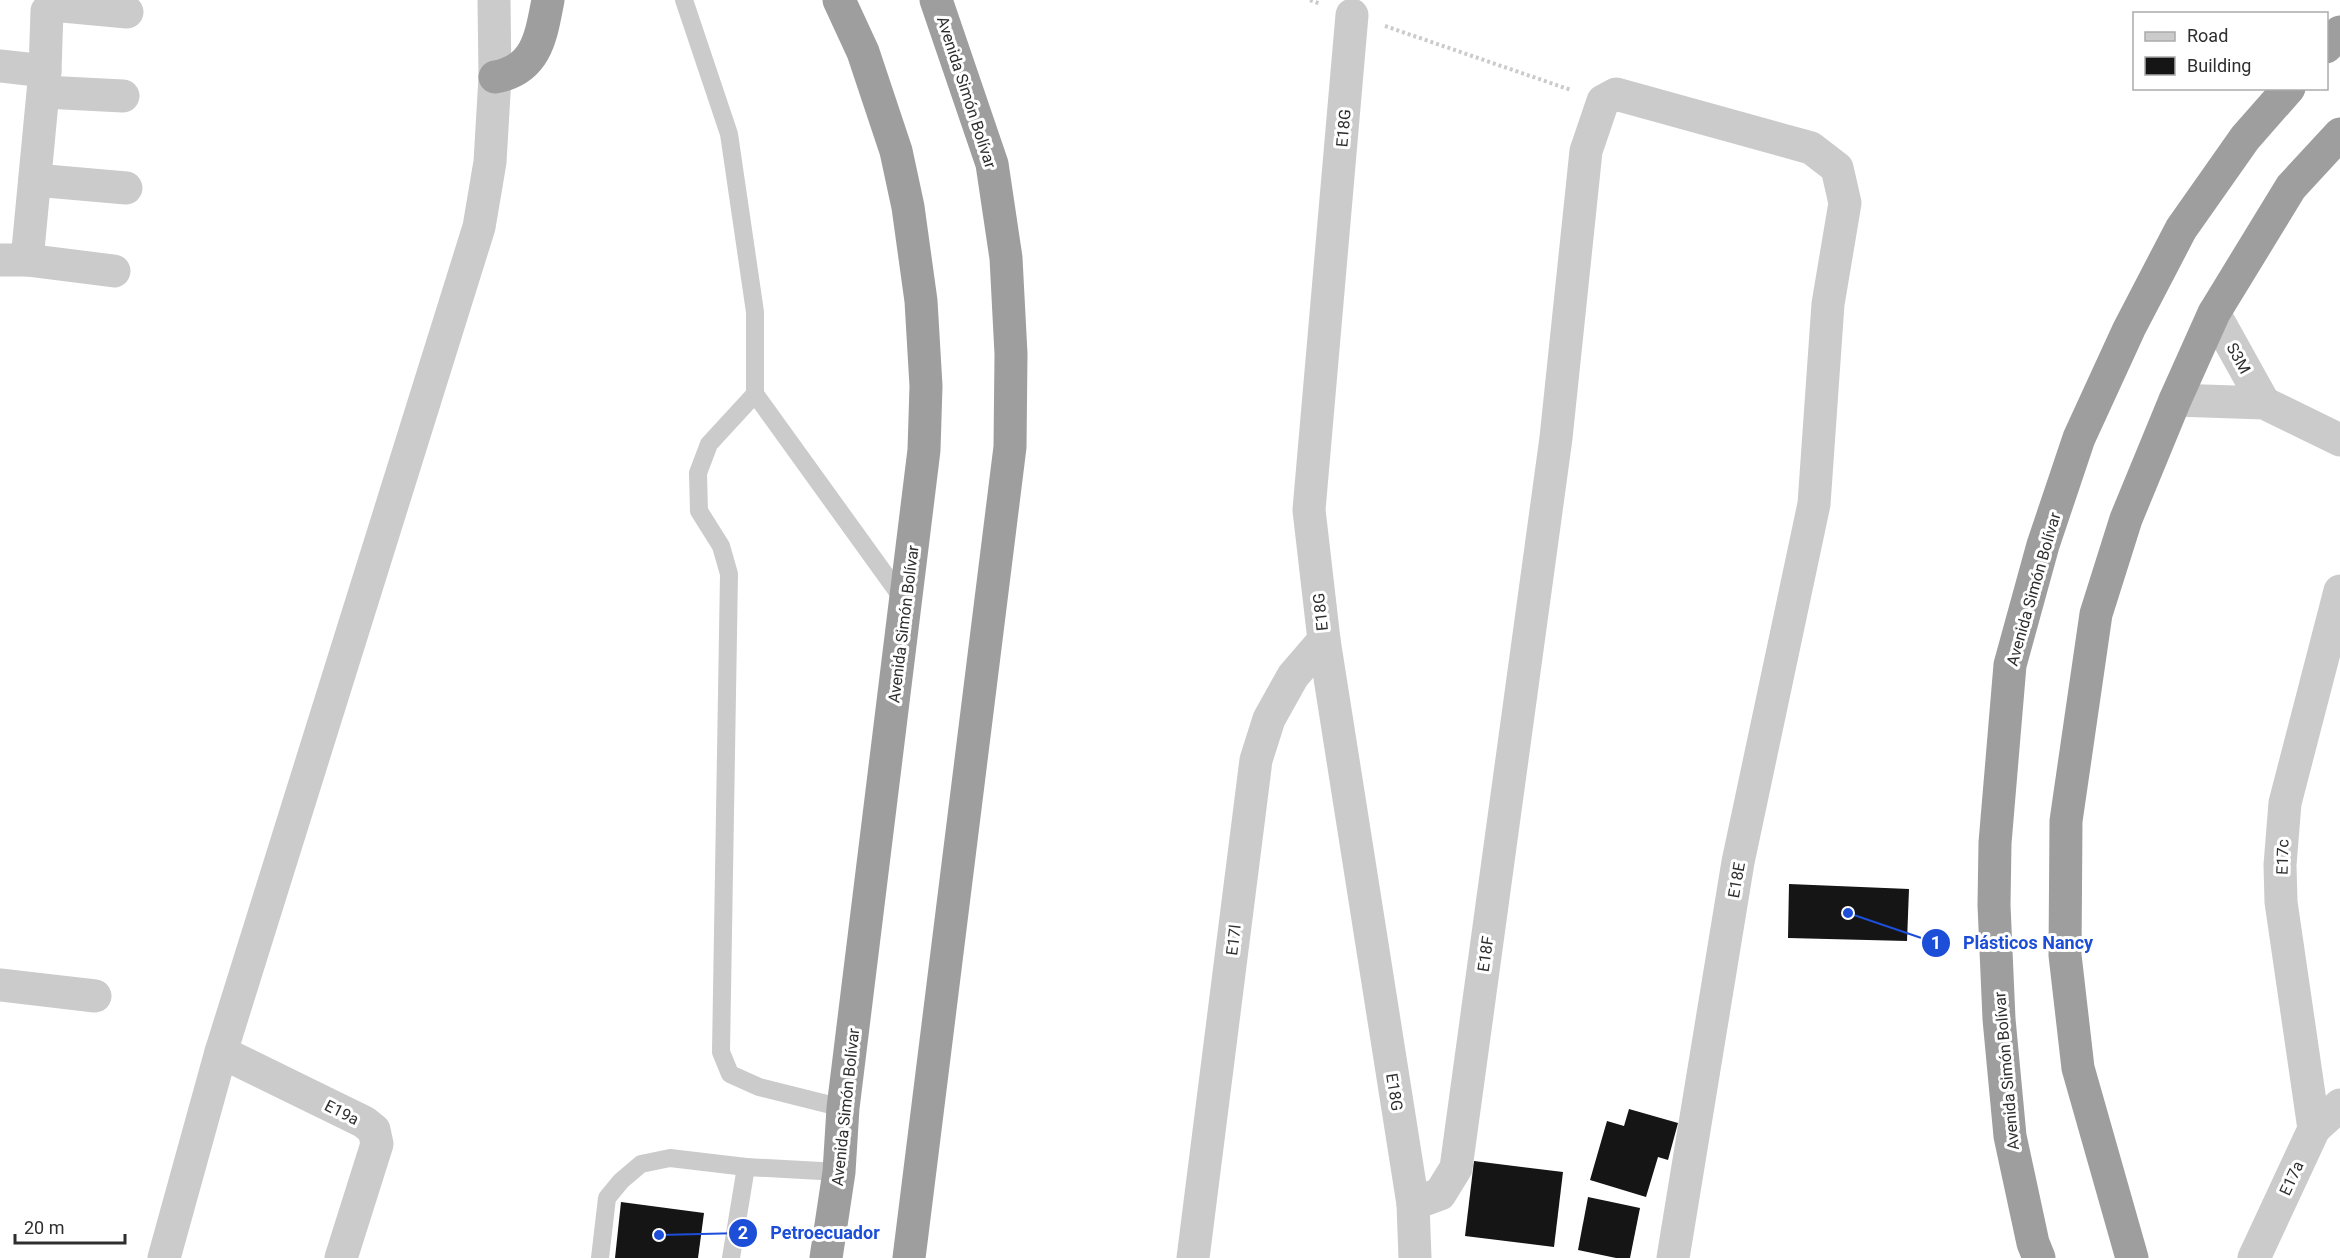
<svg xmlns="http://www.w3.org/2000/svg" width="2340" height="1258" font-family="Roboto,sans-serif">
<style>
.building{fill:#151515}
.lines{fill:none;stroke-linecap:round;stroke-linejoin:round}
.path{stroke:#cbcbcb;stroke-width:4;stroke-dasharray:3 3;stroke-linecap:butt}
.service{stroke:#cbcbcb;stroke-width:18}
.minor{stroke:#cbcbcb;stroke-width:33}
.tertiary{stroke:#cbcbcb;stroke-width:33}
.trunk{stroke:#9e9e9e;stroke-width:33}
.labels{text-anchor:middle;stroke-width:6;stroke-linejoin:round;paint-order:stroke}
.street-label{font-size:16px;fill:#2e2e2e;stroke:#fff}
.leader{fill:none;stroke:#1d4ed8;stroke-width:2}
.callout-dot{fill:#1d4ed8;stroke:#fff;stroke-width:2}
.mark-label{font-size:18px;text-anchor:middle;font-weight:bold;fill:#fff}
.callout-label{font-size:18px;text-anchor:middle;font-weight:bold;fill:#1d4ed8;stroke:#fff;stroke-width:6;stroke-linejoin:round;paint-order:stroke}
</style>
<rect width="100%" height="100%" fill="#fff"/>
<g class="building">
<polygon points="1789,884 1909,889 1907,941 1788,938"/>
<polygon points="1629,1109 1678,1123 1668,1160 1658,1157 1646,1197 1590,1180 1607,1121 1624,1126"/>
<polygon points="1474,1161 1563,1172 1554,1247 1465,1236"/>
<polygon points="1588,1197 1640,1208 1630,1258 1616,1258 1578,1250"/>
<polygon points="621,1202 704,1213 698,1258 615,1258"/>
</g>
<g class="lines">
<g class="path">
<polyline points="1310,0 1321,4"/>
<polyline points="1385,26 1571,90"/>
</g>
<g class="service">
<polyline points="684,0 729,134 755,312 755,394 709,444 698,473 699,511 721,546 729,574 721,1052 730,1074 759,1087 843,1108"/>
<polyline points="755,394 905,602"/>
<polyline points="600,1258 607,1198 621,1181 641,1164 670,1158 746,1167"/>
<polyline points="731,1258 746,1167 839,1172"/>
</g>
<g class="minor">
<polyline points="494,0 495,77"/>
<polyline points="1352,15 1309,510 1324,640 1413,1204"/>
<polyline points="0,66 45,71 27,260"/>
<polyline points="45,71 47,11 52,5 127,12"/>
<polyline points="44,92 123,96"/>
<polyline points="35,180 126,188"/>
<polyline points="0,260 27,260 114,271"/>
<polyline points="2214,313 2264,403"/>
<polyline points="2175,400 2264,403 2340,440"/>
<polyline points="0,985 95,996"/>
<polyline points="221,1052 364,1122 374,1130 377,1144 341,1258"/>
<polyline points="2314,1129 2281,902 2280,865 2285,803 2340,591"/>
<polyline points="1193,1258 1256,760 1269,719 1293,676 1324,640"/>
<polyline points="1415,1258 1413,1204 1440,1194 1456,1168 1556,438 1586,151 1603,101 1616,94 1811,148 1837,168 1845,203 1828,304 1814,504 1738,862 1673,1258"/>
<polyline points="2254,1258 2314,1129 2340,1105"/>
</g>
<polyline class="tertiary" points="164,1258 221,1052 479,227 490,162 495,77"/>
<g class="trunk">
<polyline points="2326,47 2340,32"/>
<path d="M495,77C537,70 541,36 548,0"/>
<polyline points="826,1258 839,1172 843,1108 924,450 926,386 921,301 908,207 896,151 863,52 839,0"/>
<polyline points="909,1258 1010,447 1011,354 1006,258 992,164 936,0"/>
<polyline points="2039,1258 2033,1243 2010,1136 1999,1019 1994,905 1995,843 2010,665 2043,545 2079,438 2129,329 2181,229 2245,138 2289,88"/>
<polyline points="2132,1258 2078,1068 2065,955 2066,821 2096,614 2126,519 2175,400 2214,313 2291,187 2340,134"/>
</g>
</g>
<g class="labels">
<g class="street-label">
<text transform="translate(967 92) rotate(72)" y="6">Avenida Simón Bolívar</text>
<text transform="translate(1343 128) rotate(-85)" y="6">E18G</text>
<text transform="translate(2239 358) rotate(61)" y="6">S3M</text>
<text transform="translate(2033 589) rotate(-74)" y="6">Avenida Simón Bolívar</text>
<text transform="translate(1320 612) rotate(-96)" y="6">E18G</text>
<text transform="translate(903 624) rotate(-83)" y="6">Avenida Simón Bolívar</text>
<text transform="translate(2282 857) rotate(-88)" y="6">E17c</text>
<text transform="translate(1736 880) rotate(-80)" y="6">E18E</text>
<text transform="translate(1233 940) rotate(-83)" y="6">E17l</text>
<text transform="translate(1485 954) rotate(-82)" y="6">E18F</text>
<text transform="translate(2006 1071) rotate(-95)" y="6">Avenida Simón Bolívar</text>
<text transform="translate(1395 1092) rotate(81)" y="6">E18G</text>
<text transform="translate(845 1107) rotate(-84)" y="6">Avenida Simón Bolívar</text>
<text transform="translate(342 1112) rotate(27)" y="6">E19a</text>
<text transform="translate(2291 1178) rotate(-65)" y="6">E17a</text>
</g>
</g>
<path class="leader" d="M1848 913L1936 943M659 1235L743 1233"/>
<g class="callout-dot">
<circle cx="1848" cy="913" r="6"/>
<circle cx="659" cy="1235" r="6"/>
<circle cx="1936" cy="943" r="15"/>
<circle cx="743" cy="1233" r="15"/>
</g>
<g class="mark-label">
<text x="1936" y="949">1</text>
<text x="743" y="1239">2</text>
</g>
<g class="callout-label">
<text x="2028" y="949">Plásticos Nancy</text>
<text x="825" y="1239">Petroecuador</text>
</g>
<rect x="2133" y="12" width="195" height="78" fill="#ffffff" stroke="#ababab" stroke-width="1.5"/>
<rect x="2145" y="32" width="30" height="9" fill="#cbcbcb" stroke="#ababab" stroke-width="1.5"/>
<text x="2187" y="42" font-size="18" fill="#2e2e2e">Road</text>
<rect x="2145" y="57" width="30" height="18" fill="#151515" stroke="#ababab" stroke-width="1.5"/>
<text x="2187" y="72" font-size="18" fill="#2e2e2e">Building</text>
<path d="M15 1234v9h110v-9" fill="none" stroke="#2e2e2e" stroke-width="3"/>
<text x="24" y="1234" font-size="18" fill="#2e2e2e" stroke="#ffffff" stroke-width="4.5" paint-order="stroke">20 m</text>
</svg>
